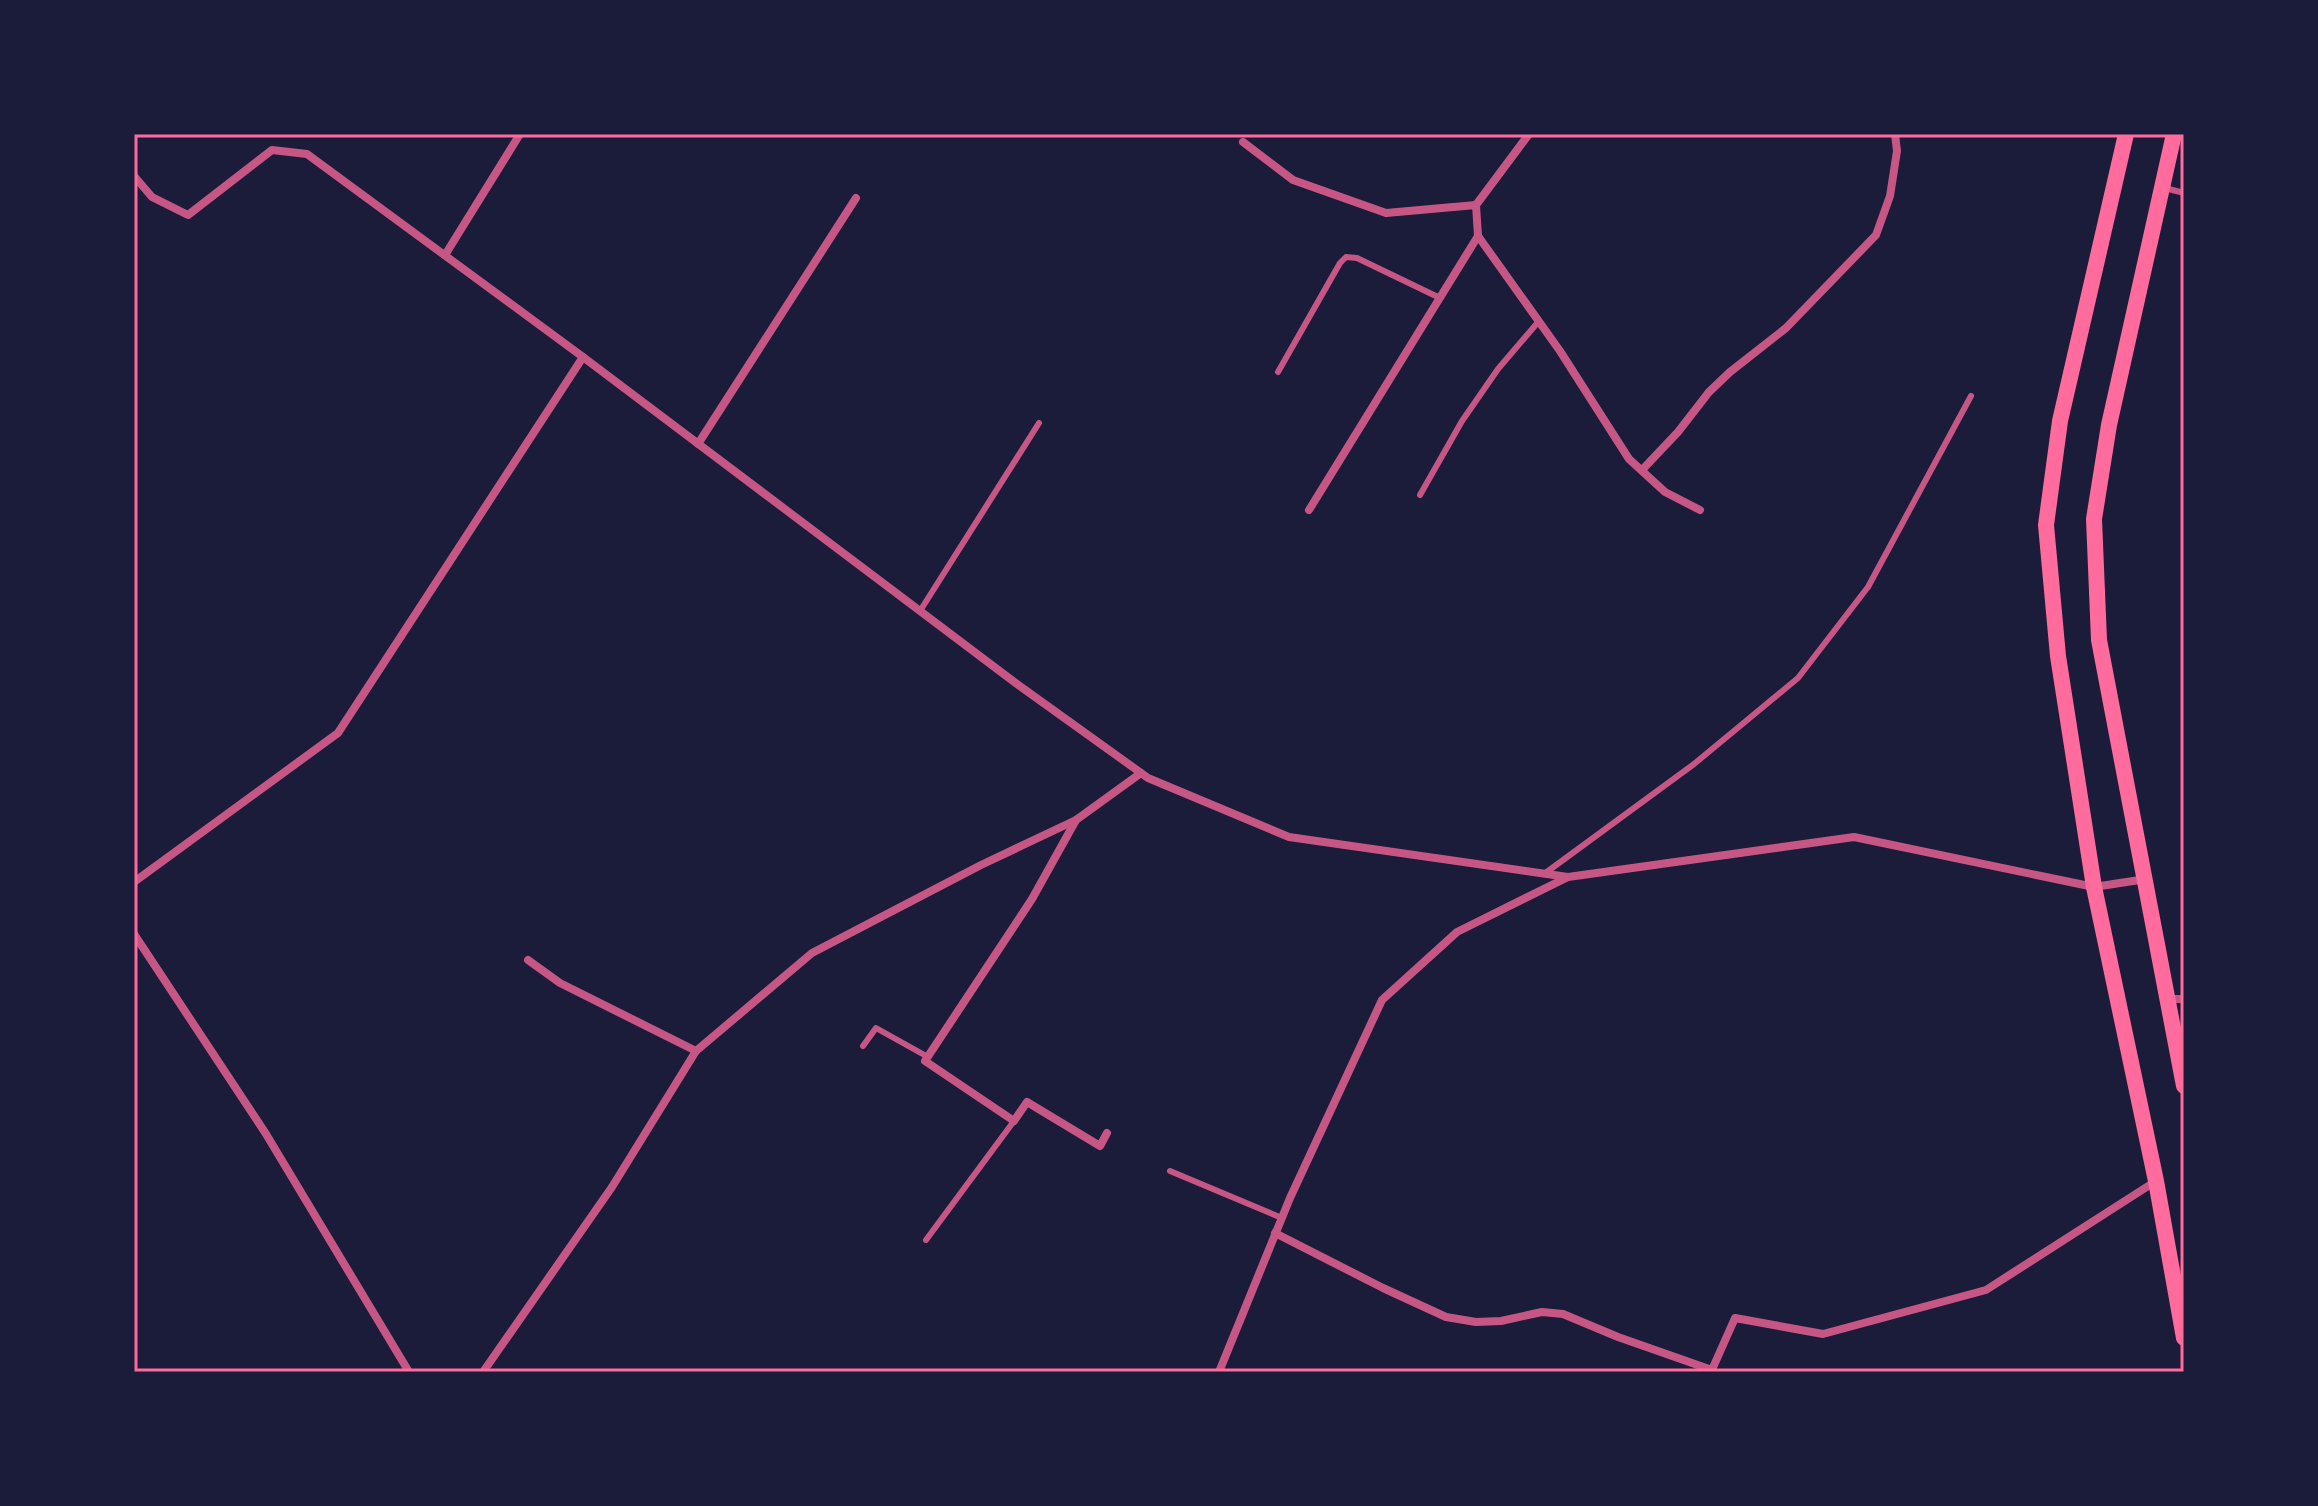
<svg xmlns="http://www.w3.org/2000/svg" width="2318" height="1506" font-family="Cabin,sans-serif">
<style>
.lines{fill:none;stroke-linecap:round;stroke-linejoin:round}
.service{stroke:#c65784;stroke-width:6}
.minor{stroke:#c65784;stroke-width:8}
.secondary{stroke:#ff6b9d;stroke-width:16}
.neatline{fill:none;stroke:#ff6b9d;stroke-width:3}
</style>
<rect width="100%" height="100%" fill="#1b1b3a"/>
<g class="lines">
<g class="service">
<polyline points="2165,188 2184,193"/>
<polyline points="1278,372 1340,263 1346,257 1357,258 1440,298"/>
<polyline points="1420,495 1462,421 1498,369 1539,321"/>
<polyline points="920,611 1039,423"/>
<polyline points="1544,874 1694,764 1798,678 1868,587 1971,396"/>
<polyline points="863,1046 876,1028 928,1057"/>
<polyline points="1170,1171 1282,1218"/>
<polyline points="926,1240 1014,1121"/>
</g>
<g class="minor">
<polyline points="1529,134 1476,205 1478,236 1560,351 1629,459 1665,492 1700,510"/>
<polyline points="1243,142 1293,180 1386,213 1476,205"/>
<polyline points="134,176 152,197 188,215 272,150 307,154 583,357 1017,684 1148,778 1289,837 1568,877"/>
<polyline points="445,255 520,134"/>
<polyline points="698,444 856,198"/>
<polyline points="1642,470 1678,432 1709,392 1730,372 1786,328 1876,235 1890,196 1897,151 1895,134"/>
<polyline points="1309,510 1478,236"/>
<polyline points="1076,820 1032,899 925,1061 1014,1121 1027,1102 1100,1146 1107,1133"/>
<polyline points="134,882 338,733 583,357"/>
<polyline points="134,934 266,1134 409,1372"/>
<polyline points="528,960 560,983 696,1051"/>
<polyline points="2168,999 2184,999"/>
<polyline points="1275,1233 1383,1288 1446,1317 1476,1322 1501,1321 1542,1312 1563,1314 1618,1337 1712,1370"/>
<polyline points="483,1372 612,1187 696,1051 812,953 981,865 1076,820 1141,773"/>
<polyline points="1219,1372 1290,1198 1382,1000 1457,932 1568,877 1854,837 2094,887 2146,879"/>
<polyline points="1711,1372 1735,1318 1823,1334 1986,1290 2156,1181"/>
</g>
<g class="secondary">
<polyline points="2126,134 2060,421 2046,525 2058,656 2094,887 2156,1181 2184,1338"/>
<polyline points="2174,134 2109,425 2094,519 2099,640 2184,1086"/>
</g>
</g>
<rect width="2318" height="1506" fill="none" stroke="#1b1b3a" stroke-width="272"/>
<rect x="136" y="136" width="2046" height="1234" class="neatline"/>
</svg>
